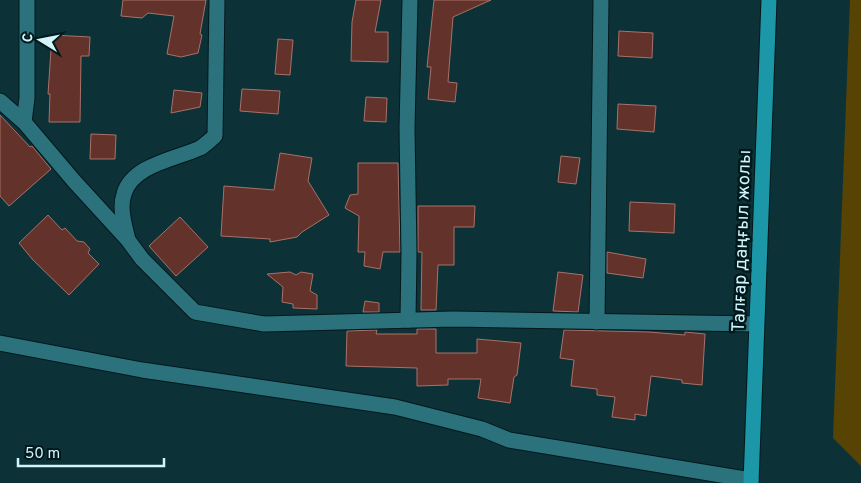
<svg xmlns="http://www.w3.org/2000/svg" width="861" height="483" font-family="Overpass,sans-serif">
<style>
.green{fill:#574405}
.building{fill:#63322b;stroke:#a87169}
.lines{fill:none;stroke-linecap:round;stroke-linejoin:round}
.street-casing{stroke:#03181b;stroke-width:17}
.primary-casing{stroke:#03181b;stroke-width:17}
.street{stroke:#2c727d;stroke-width:15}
.primary{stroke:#1c97a7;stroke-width:15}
.labels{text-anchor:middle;stroke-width:5;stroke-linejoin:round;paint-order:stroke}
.street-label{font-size:18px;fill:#d2f4fa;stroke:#00191d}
</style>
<rect width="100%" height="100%" fill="#0c3238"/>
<polygon class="green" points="850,0 861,0 861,466 833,438"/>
<g class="building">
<polygon points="123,0 206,0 200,34 202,35 198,53 181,57 167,54 174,16 148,13 142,18 121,16"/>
<polygon points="356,0 381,0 375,32 388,32 388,62 351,61 352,22"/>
<polygon points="434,0 491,0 453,17 448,82 457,83 455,102 428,99 431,67 427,67"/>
<polygon points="619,31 653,33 652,58 618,56"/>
<polygon points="52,35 90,37 89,56 81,56 80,122 49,122 50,94 48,94"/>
<polygon points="278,39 293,40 290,75 275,74"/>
<polygon points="242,89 280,91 278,114 240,111"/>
<polygon points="174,90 202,93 200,107 171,113"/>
<polygon points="366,97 387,98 386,122 364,121"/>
<polygon points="618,104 656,106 654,132 617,129"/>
<polygon points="0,115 30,147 32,146 51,169 9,206 0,196"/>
<polygon points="91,134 116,135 115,159 90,159"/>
<polygon points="280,153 312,158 308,181 329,215 302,232 297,237 270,242 270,239 221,236 224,186 274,190"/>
<polygon points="561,156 580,158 576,184 558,182"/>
<polygon points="358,163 398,163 400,252 383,252 380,269 364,266 365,252 358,252 359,216 345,208 350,195 358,194"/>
<polygon points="630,202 675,204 674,233 629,231"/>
<polygon points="418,206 475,206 474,227 454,227 454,265 438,265 436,310 421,310 422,252 418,252"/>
<polygon points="48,215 62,230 65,228 77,241 84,242 90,249 88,253 99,264 69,295 33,260 19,243"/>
<polygon points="180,217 208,247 176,276 149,246"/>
<polygon points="607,252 646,259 643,278 607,273"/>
<polygon points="290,272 296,275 301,272 313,274 310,291 317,295 317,309 293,308 293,304 282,302 283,287 267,274"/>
<polygon points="558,272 583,275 578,312 553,311"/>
<polygon points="365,301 379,303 379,312 363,312"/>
<polygon points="417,329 436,329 436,353 477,353 477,339 521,343 517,375 514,377 510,403 478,398 481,379 448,379 448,385 417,386 417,368 346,366 347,331 377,330 376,334 417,334"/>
<polygon points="564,330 649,332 685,335 685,332 705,334 702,385 682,383 682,380 651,376 646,416 635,414 635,420 612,417 615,397 597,395 597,389 571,386 574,360 560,358"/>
</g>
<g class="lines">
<g class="street-casing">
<g id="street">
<polyline points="0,101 24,122 74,181 128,240 142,259 195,312 264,324 453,319 756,324"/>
<polyline points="24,122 27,98 27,0"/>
<path d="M128,240C125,226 119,208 124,194C132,165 176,159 200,148C205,145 210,140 215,136L217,0"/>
<polyline points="408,320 409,253 407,128 410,0"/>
<polyline points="597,322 601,0"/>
<polyline points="0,343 142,370 395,407 482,429 509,440 751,480"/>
</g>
</g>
<g class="primary-casing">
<polyline id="primary" points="751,483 769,0"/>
</g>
<use href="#street" class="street"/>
<use href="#primary" class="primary"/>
</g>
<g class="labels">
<g class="street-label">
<text transform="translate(741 241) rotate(-88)" y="6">Талғар даңғыл жолы</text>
</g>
</g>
<g transform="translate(40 40) rotate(280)" stroke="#00191d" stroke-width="4" paint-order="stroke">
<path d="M0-4L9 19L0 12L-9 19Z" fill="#d2f4fa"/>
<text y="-8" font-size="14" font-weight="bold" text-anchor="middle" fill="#d2f4fa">С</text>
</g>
<path d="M18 458v8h146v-8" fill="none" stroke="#d2f4fa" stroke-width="2.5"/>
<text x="25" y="458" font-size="15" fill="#d2f4fa" stroke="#00191d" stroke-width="4" paint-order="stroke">50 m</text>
</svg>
